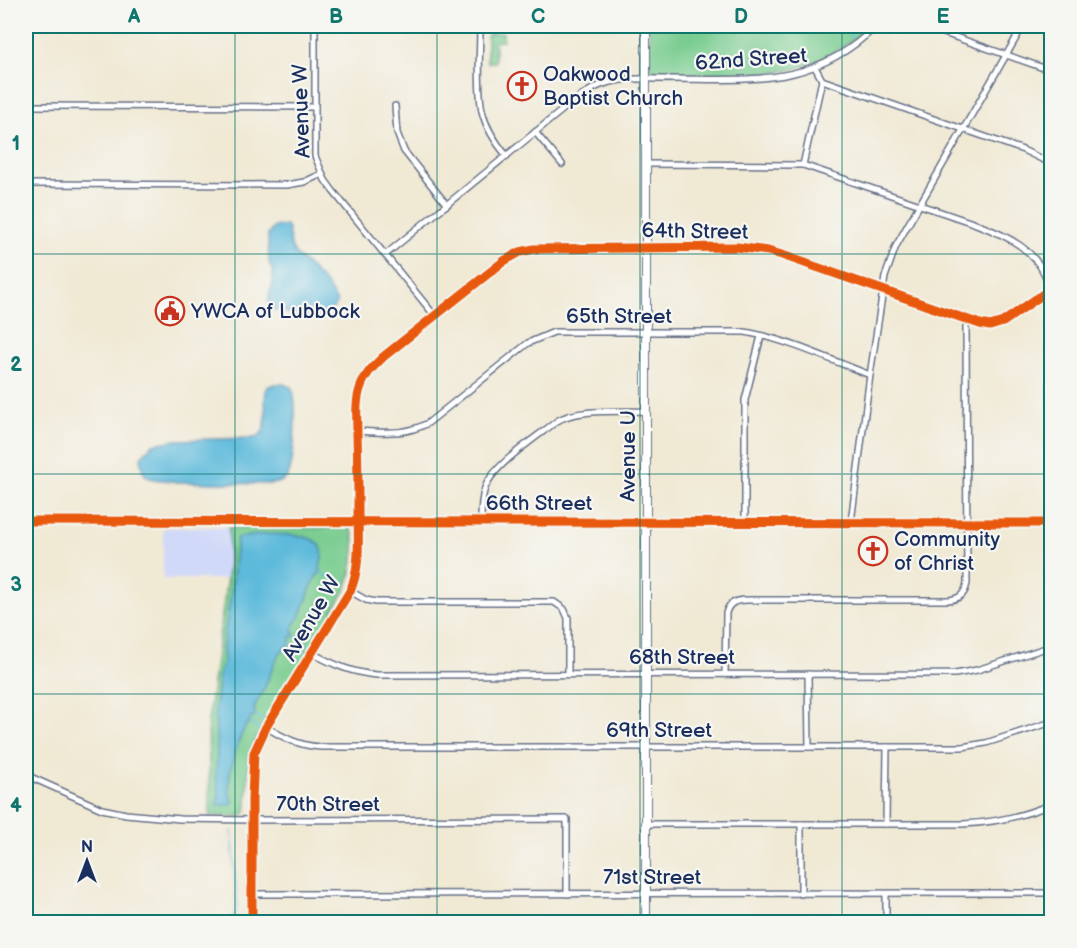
<svg xmlns="http://www.w3.org/2000/svg" width="1077" height="948" font-family="'Balsamiq Sans',sans-serif">
<style>
.built{fill:#d1d9f9}
.green{fill:#78cc8f;stroke:#4a7e76;stroke-width:1.5}
.water{fill:#5dbadb;stroke:#3c749c;stroke-width:1.5}
.lines{fill:none;stroke-linecap:round;stroke-linejoin:round}
.stream{stroke:#5dbadb;stroke-width:1.5}
.street-casing{stroke:#667087;stroke-width:8}
.secondary-casing{stroke:#667087;stroke-width:10}
.street{stroke:#fff;stroke-width:5}
.secondary{stroke:#fff;stroke-width:8}
.cycleway-casing{stroke:#f6f6f2;stroke-width:13}
.cycleway{stroke:#e8590c;stroke-width:9}
.grid{fill:none;stroke:#0f766e;stroke-width:1.5;stroke-opacity:0.55}
.labels{text-anchor:middle;stroke-width:4.5;stroke-linejoin:round;paint-order:stroke}
.street-label{font-size:21px;fill:#1b2f5e;stroke:#f6f6f2}
.poi-label{font-size:21px;fill:#1b2f5e;stroke:#f6f6f2;text-anchor:start}
.neatline{fill:none;stroke:#0f766e;stroke-width:2}
.grid-label{font-size:20px;text-anchor:middle;font-weight:bold;fill:#0f766e}
</style>
<rect width="100%" height="100%" fill="#f6f6f2"/>
<filter id="ink" filterUnits="userSpaceOnUse"><feTurbulence type="fractalNoise" baseFrequency=".0167" numOctaves="2"/><feDisplacementMap in="SourceGraphic" scale="12" xChannelSelector="R" yChannelSelector="G"/><feConvolveMatrix kernelMatrix="1 2 1 2 8 2 1 2 1" color-interpolation-filters="sRGB"/></filter>
<filter id="wash" filterUnits="userSpaceOnUse"><feTurbulence type="fractalNoise" baseFrequency=".008" numOctaves="4" result="noise"/><feDisplacementMap in="SourceGraphic" scale="24" xChannelSelector="R" yChannelSelector="G"/><feGaussianBlur stdDeviation="1.35" result="paint"/><feColorMatrix in="noise" values="0 0 0 0 0 0 0 0 0 0 0 0 0 0 0 0 0 1.4 0 .05"/><feComposite in="paint" operator="in"/></filter>
<g filter="url(#wash)">
<rect width="100%" height="100%" fill="#f0e9d4"/>
<polygon class="built" points="229,527 229,563 227,579 163,579 163,528"/>
<g class="green">
<path d="M649,26H870C848,45 824,61 795,69C774,74 752,74 730,74C704,74 678,74 652,74L649,71Z"/>
<polygon points="490,33 503,33 503,41 494,42 494,45 495,45 495,62 487,62 487,37"/>
<path d="M229,527L350,528C359,540 351,578 345,591L255,739C244,764 250,786 246,812L241,816H210L208,721L229,563Z"/>
</g>
<g class="water">
<path d="M286,225C291,233 288,244 294,252C296,256 301,259 304,262C317,274 330,286 337,303C324,326 295,313 274,310L269,303V294L273,284V272L269,262L268,235L274,227Z"/>
<path d="M274,384H283L291,387C292,389 294,394 294,396C296,410 295,467 287,477C282,483 276,483 269,484L176,482C156,477 141,486 141,457L153,444L176,440L254,438C274,433 261,401 267,387Z"/>
<path d="M265,534C280,535 318,532 322,550C324,558 318,566 321,573L317,575L310,590L301,615L294,625L293,631L295,636L291,637L290,644C276,652 270,675 264,689C260,699 252,704 255,715L250,719V723L247,724L245,727C237,742 222,787 233,801L232,804L217,806L219,792L216,778L217,752L215,709L219,674L224,661L223,649L225,631L232,588L237,538Z"/>
</g>
<g class="lines">
<g class="stream">
<polyline points="845,26 853,40"/>
<polyline points="321,573 347,584"/>
<polyline points="295,636 311,646"/>
<polyline points="290,644 306,654"/>
<polyline points="255,715 265,721"/>
<polyline points="250,723 260,729"/>
<polyline points="229,922 235,915 237,903 232,831"/>
</g>
</g>
</g>
<g filter="url(#ink)">
<g class="lines">
<g class="street-casing">
<g id="street">
<polyline points="26,26 646,26"/>
<polyline points="315,26 315,156 325,180 333,191 435,316"/>
<path d="M480,26C480,52 477,86 482,111C486,128 496,143 507,156"/>
<polyline points="924,26 1052,71"/>
<polyline points="815,67 822,80 1023,150 1052,164"/>
<polyline points="26,106 315,107"/>
<polyline points="395,106 397,133 404,151 447,205"/>
<polyline points="535,132 562,164"/>
<path d="M646,164L803,165L976,224C1008,236 1038,250 1049,285L1052,473"/>
<polyline points="803,165 822,80"/>
<polyline points="26,184 287,185 304,182 322,174"/>
<path d="M385,255L566,107C577,99 588,90 601,85C622,77 647,79 669,79C750,79 814,88 876,26"/>
<path d="M357,431C383,432 404,436 428,423L528,343L554,332H745C786,339 831,360 870,375"/>
<path d="M481,521C481,510 481,499 485,488C493,465 537,437 557,421C578,408 621,412 646,411"/>
<polyline points="851,522 870,375 885,277 896,246 909,223 1023,26"/>
<polyline points="745,523 745,400 761,336"/>
<polyline points="350,591 366,600 376,602 554,602 564,609 568,618 568,674"/>
<polyline points="1052,602 1052,607"/>
<path d="M312,653C334,665 353,673 377,675L955,674L977,670L1052,646"/>
<path d="M725,674L726,613C729,602 737,600 747,600H948C959,599 965,595 967,583L966,319"/>
<polyline points="808,674 809,747"/>
<path d="M266,727C284,738 300,746 321,747H962L986,743L1052,722"/>
<polyline points="26,775 102,809 126,814 180,819 251,820 567,819 567,894"/>
<path d="M646,824H963C993,823 1023,816 1052,804"/>
<polyline points="801,824 801,894"/>
<polyline points="886,824 887,747"/>
<polyline points="252,894 1052,893"/>
<path d="M252,922V799L254,753L266,727L350,591C361,567 358,537 358,510C358,485 358,461 357,436C357,420 355,401 361,386C365,374 374,366 383,357L504,261L520,252L534,249L737,247L768,251L782,255L980,324L990,326L1003,322L1052,288"/>
<polyline points="886,922 886,894"/>
</g>
</g>
<g class="secondary-casing">
<g id="secondary">
<polyline points="646,26 646,922"/>
<polyline points="26,521 1052,523"/>
</g>
</g>
<use href="#street" class="street"/>
<use href="#secondary" class="secondary"/>
<g class="cycleway-casing">
<g id="cycleway">
<polyline points="26,521 1052,523"/>
<path d="M252,922V799L254,753L266,727L350,591C361,567 358,537 358,510C358,485 358,461 357,436C357,420 355,401 361,386C365,374 374,366 383,357L504,261L520,252L534,249L737,247L768,251L782,255L980,324L990,326L1003,322L1052,288"/>
</g>
</g>
<use href="#cycleway" class="cycleway"/>
</g>
</g>
<path class="grid" d="M235,26V922M437,26V922M640,26V922M842,26V922M26,254H1052M26,474H1052M26,694H1052"/>
<defs>
<g id="church-ring" transform="scale(1.5)"><circle r="9.5" fill="#f6f6f2" stroke="#c8321e" stroke-width="1.5"/><path d="M-1.2-6h2.4v3.5h3.3v2.4h-3.3V6h-2.4V-.1h-3.3v-2.4h3.3Z" fill="#c8321e"/></g>
<g id="civic-ring" transform="scale(1.5)"><circle r="9.5" fill="#f6f6f2" stroke="#c8321e" stroke-width="1.5"/><path d="M-.6-6.5H3V-4.5H.6V-3L4-1V1h2V6H-6V1h2V-1L-.6-3ZM-1.2 2.5V6h2.4V2.5Z" fill="#c8321e"/></g>
</defs>
<g fill-rule="evenodd">
<use href="#church-ring" x="522" y="86"/>
<use href="#civic-ring" x="170" y="311"/>
<use href="#church-ring" x="873" y="551"/>
</g>
<g class="labels">
<g class="street-label">
<text transform="translate(751 59) rotate(-4)" y="7">62nd Street</text>
<text transform="translate(301 111) rotate(-92)" y="7">Avenue W</text>
<text transform="translate(695 231) rotate(1)" y="7">64th Street</text>
<text x="619" y="323">65th Street</text>
<text transform="translate(628 456) rotate(-90)" y="7">Avenue U</text>
<text x="539" y="510">66th Street</text>
<text transform="translate(311 618) rotate(-60)" y="7">Avenue W</text>
<text x="682" y="664">68th Street</text>
<text x="659" y="737">69th Street</text>
<text x="328" y="811">70th Street</text>
<text x="652" y="884">71st Street</text>
</g>
<g class="poi-label">
<text x="543" y="81">Oakwood<tspan x="543" dy="24">Baptist Church</tspan></text>
<text x="191" y="318">YWCA of Lubbock</text>
<text x="894" y="546">Community<tspan x="894" dy="24">of Christ</tspan></text>
</g>
</g>
<rect width="1077" height="948" fill="none" stroke="#f6f6f2" stroke-width="66"/>
<g transform="translate(87 861)" stroke="#f6f6f2" stroke-width="4.5" paint-order="stroke">
<path d="M0-4.5L10 22L0 15L-10 22Z" fill="#1b2f5e"/>
<text y="-9" font-size="16" font-weight="bold" text-anchor="middle" fill="#1b2f5e">N</text>
</g>
<rect x="33" y="33" width="1011" height="882" class="neatline"/>
<g class="grid-label">
<text x="134" y="23">A</text>
<text x="336" y="23">B</text>
<text x="538" y="23">C</text>
<text x="741" y="23">D</text>
<text x="943" y="23">E</text>
<text x="16" y="150">1</text>
<text x="16" y="371">2</text>
<text x="16" y="591">3</text>
<text x="16" y="812">4</text>
</g>
</svg>
